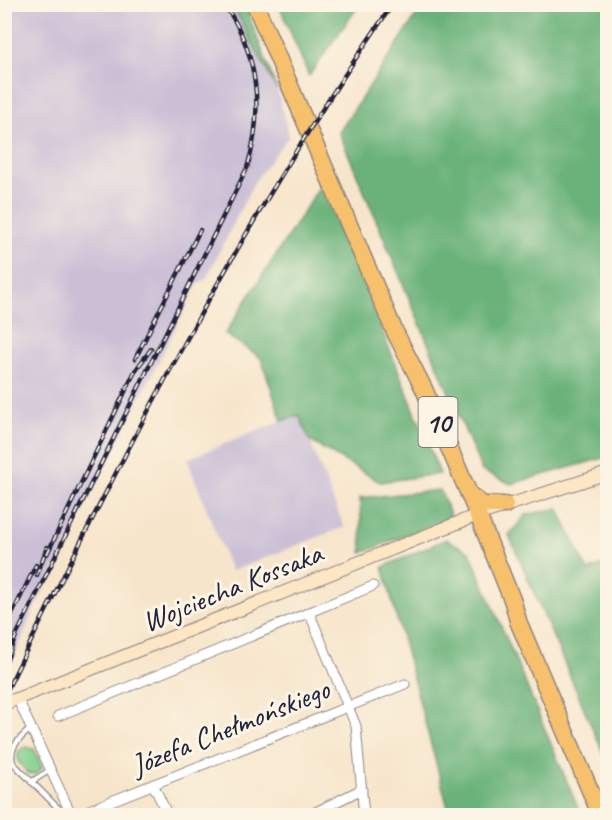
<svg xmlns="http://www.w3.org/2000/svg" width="612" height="820" font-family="Caveat,sans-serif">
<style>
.industrial{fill:#cbbfd6}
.green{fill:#83d08f;stroke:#527965;stroke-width:1.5}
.forest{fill:#6ab27a;stroke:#466a5a;stroke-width:1.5}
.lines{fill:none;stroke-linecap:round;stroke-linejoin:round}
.lane-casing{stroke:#8c8483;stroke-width:7}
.street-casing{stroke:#8c8483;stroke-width:11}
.secondary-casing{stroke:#8c8483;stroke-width:14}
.highway-casing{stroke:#8c8483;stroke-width:19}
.lane{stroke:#fff;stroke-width:4.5}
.street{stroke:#fff;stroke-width:9}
.secondary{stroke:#fce6c4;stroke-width:12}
.highway{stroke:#f7c06c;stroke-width:16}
.rail-casing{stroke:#22223b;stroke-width:4.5}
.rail{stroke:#fcf5e5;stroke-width:2;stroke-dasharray:7;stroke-linecap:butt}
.labels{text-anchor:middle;stroke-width:6;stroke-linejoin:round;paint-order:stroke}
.shield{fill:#fcf5e5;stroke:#63616e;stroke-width:1.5}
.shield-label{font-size:28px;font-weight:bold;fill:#22223b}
.street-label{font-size:30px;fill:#22223b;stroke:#fcf5e5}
</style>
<rect width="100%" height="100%" fill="#fcf5e5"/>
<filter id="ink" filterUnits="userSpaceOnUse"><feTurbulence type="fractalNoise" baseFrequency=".0167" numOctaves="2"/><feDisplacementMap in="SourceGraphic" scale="12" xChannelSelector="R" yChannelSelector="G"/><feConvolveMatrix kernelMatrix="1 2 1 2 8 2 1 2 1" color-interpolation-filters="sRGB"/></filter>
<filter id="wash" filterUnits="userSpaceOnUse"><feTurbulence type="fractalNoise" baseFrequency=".008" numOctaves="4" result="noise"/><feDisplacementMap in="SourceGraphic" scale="24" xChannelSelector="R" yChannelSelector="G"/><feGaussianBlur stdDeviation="1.35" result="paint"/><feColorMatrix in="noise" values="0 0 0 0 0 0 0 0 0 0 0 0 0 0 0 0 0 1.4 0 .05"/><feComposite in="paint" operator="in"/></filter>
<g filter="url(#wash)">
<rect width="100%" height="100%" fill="#f7e5cb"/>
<g class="industrial">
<polygon points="5,5 232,5 277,90 289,136 254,182 206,279 197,285 34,609 5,679"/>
<polygon points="299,414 344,527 231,571 187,459"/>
</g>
<polygon class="green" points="24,747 34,749 42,768 36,774 28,774 18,761 18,752"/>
<g class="forest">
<polygon points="424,4 607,5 607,457 511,484 482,471 339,132"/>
<polygon points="232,5 245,5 277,90"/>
<polygon points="279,5 359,5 309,76"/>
<polygon points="320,186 338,221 440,474 380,482 310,441 299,415 282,421 261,358 225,334"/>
<polygon points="440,490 451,517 362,553 360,498"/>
<polygon points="558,508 588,571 607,563 607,762 509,535 526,515"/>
<polygon points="446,539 470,552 581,815 450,815 383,567"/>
</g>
</g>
<g filter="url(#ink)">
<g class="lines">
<g class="lane-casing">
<g id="lane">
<path d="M30,729C20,739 8,747 13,763L58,808L69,814"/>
<polyline points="31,782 50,770"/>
</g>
</g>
<g class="street-casing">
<g id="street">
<polyline points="309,612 356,726 364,816"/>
<polyline points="18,700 72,816"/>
<polyline points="58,716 373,586"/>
<polyline points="153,784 168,816"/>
<polyline points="74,816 405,684"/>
<polyline points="308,816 362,789"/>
</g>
</g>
<g class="secondary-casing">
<polyline id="secondary" points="4,704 480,514 608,473"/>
</g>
<g class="highway-casing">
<g id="highway">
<polyline points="255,4 394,330 424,389 478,515 513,602 518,621 601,816"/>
<polyline points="470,495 483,505 505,505"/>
</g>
</g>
<use href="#lane" class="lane"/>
<use href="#street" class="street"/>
<use href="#secondary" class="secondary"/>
<use href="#highway" class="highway"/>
<g class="rail-casing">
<g id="rail">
<polyline points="135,359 200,230"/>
<polyline points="47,554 135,371 151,349"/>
<polyline points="37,575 47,547"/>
<polyline points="4,631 36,565"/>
<path d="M4,667L16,636L247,168C264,112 259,53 224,4"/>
<path d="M4,696C122,457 239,223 393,4"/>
</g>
</g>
<use href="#rail" class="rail"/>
</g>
</g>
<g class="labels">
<rect class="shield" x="418.5" y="397" width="39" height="50" rx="4.5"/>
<g class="shield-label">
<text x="438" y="432">10</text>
</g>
<g class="street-label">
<text transform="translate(232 587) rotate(-22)" y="10">Wojciecha Kossaka</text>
<text transform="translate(230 727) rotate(-22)" y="10">Józefa Chełmońskiego</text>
</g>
</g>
<rect width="612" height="820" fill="none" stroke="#fcf5e5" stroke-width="24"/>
</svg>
